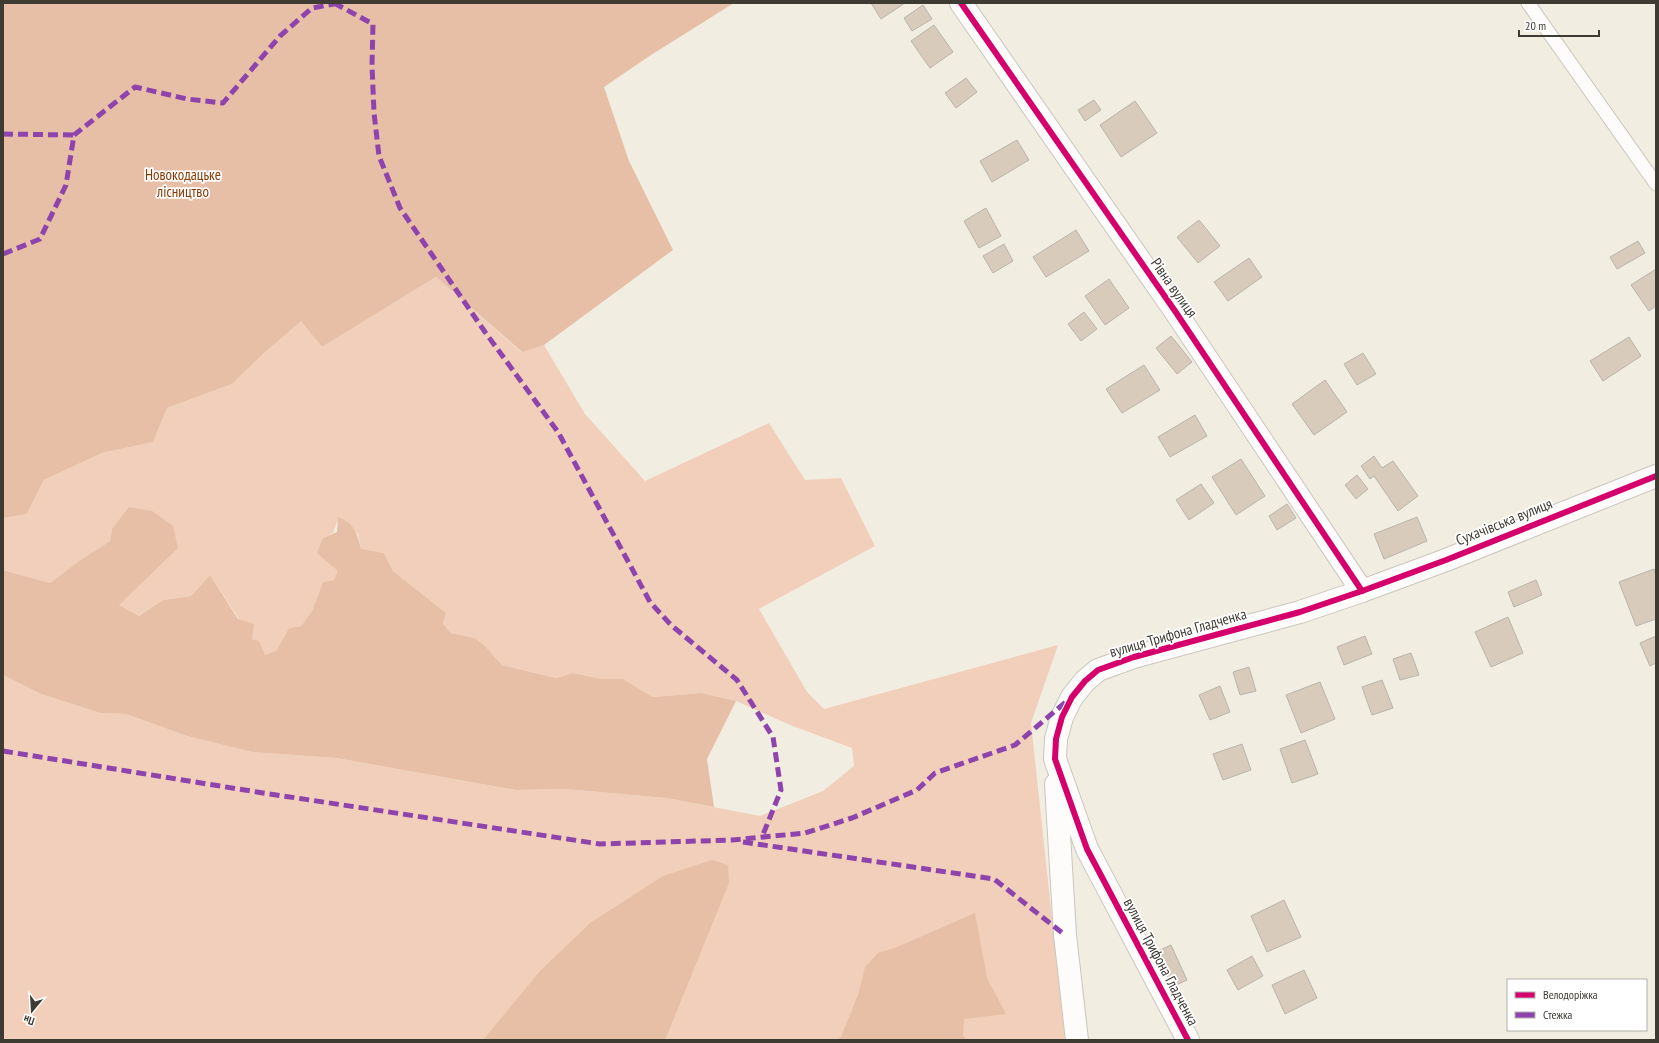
<svg xmlns="http://www.w3.org/2000/svg" width="1659" height="1043" font-family="'PT Sans Narrow',sans-serif">
<style>
.green{fill:#f1cfba}
.forest{fill:#e7bfa7}
.building{fill:#d8cbbb;stroke:#b9b4ac}
.lines{fill:none;stroke-linecap:round;stroke-linejoin:round}
.lane-casing{stroke:#cac6bd;stroke-width:15}
.street-casing{stroke:#cac6bd;stroke-width:24}
.lane{stroke:#fdfcfa;stroke-width:13}
.street{stroke:#fdfcfa;stroke-width:22}
.quiet{stroke:#8e44ad;stroke-width:5;stroke-dasharray:10 5;stroke-linecap:butt}
.cycleway-casing{stroke:#fff;stroke-width:8}
.cycleway{stroke:#d6006c;stroke-width:6}
.labels{text-anchor:middle;stroke-width:3.5;stroke-linejoin:round;paint-order:stroke}
.park-label{font-size:15px;fill:#893800;stroke:#fff}
.street-label{font-size:15px;fill:#3e3b33;stroke:#fff}
</style>
<rect width="100%" height="100%" fill="#f2ede1"/>
<polygon class="green" points="436,277 521,352 544,345 585,414 645,481 769,423 805,480 841,478 875,546 759,609 807,692 824,709 1058,645 1031,723 1065,1040 3,1040 3,675 41,694 100,713 126,714 187,736 252,752 336,758 516,790 565,789 666,798 760,816 823,791 854,766 852,748 790,725 736,701 702,693 653,697 623,679 602,679 573,673 556,678 502,665 485,646 475,638 451,633 443,624 446,613 393,571 384,553 361,550 358,534 339,517 333,533 323,538 339,571 334,580 323,582 312,611 301,626 289,628 276,651 265,656 259,642 252,639 210,575 191,596 163,600 139,616 119,605 112,529 110,541 79,561 50,583 3,570 3,518 27,514 44,480 102,453 153,442 167,408 232,384 264,353 301,320 322,347"/>
<g class="forest">
<polygon points="3,3 734,3 651,55 604,87 629,161 673,250 544,345 522,352 436,277 322,347 301,321 264,353 232,384 167,408 153,442 102,453 44,480 27,514 3,518"/>
<path d="M129,507L152,511L173,526L178,548L119,605L139,616L163,600L191,596L210,575L238,619L254,624L252,639L259,641L265,655L276,651L289,628L301,626L312,611L323,582L334,580L338,571L317,553L323,538L337,532L338,517C355,524 357,533 361,549L384,553L393,571L446,613L443,624L451,633L475,638L485,646L502,665L556,678L573,673L602,679H623L653,697L702,693L736,701L707,759L714,807L666,798L565,789L516,790L336,758L252,752L187,736L126,714L100,713L41,694L3,675V570L50,583L79,561L110,541L112,529Z"/>
<polygon points="712,860 728,865 729,883 665,1040 483,1040 540,971 590,923 663,876"/>
<polygon points="975,913 987,978 1006,1014 964,1019 963,1036 967,1040 836,1040 841,1037 858,995 865,967 878,953 897,947"/>
</g>
<g class="building">
<polygon points="871,3 905,3 881,19"/>
<polygon points="923,5 932,19 912,31 904,18"/>
<polygon points="934,25 953,52 930,68 911,41"/>
<polygon points="966,78 977,92 956,108 945,93"/>
<polygon points="1094,100 1101,110 1085,121 1078,110"/>
<polygon points="1135,101 1157,133 1121,157 1100,125"/>
<polygon points="1017,140 1029,160 992,182 980,161"/>
<polygon points="986,208 1001,236 979,248 964,221"/>
<polygon points="1199,220 1220,246 1198,263 1177,237"/>
<polygon points="1076,230 1089,251 1046,277 1033,257"/>
<polygon points="1638,241 1645,253 1617,269 1610,257"/>
<polygon points="1004,244 1013,261 993,273 983,256"/>
<polygon points="1249,258 1262,277 1228,301 1214,282"/>
<polygon points="1656,269 1656,306 1649,311 1631,285"/>
<polygon points="1109,279 1129,308 1105,325 1085,296"/>
<polygon points="1084,312 1097,329 1081,341 1068,324"/>
<polygon points="1171,336 1192,362 1177,374 1156,348"/>
<polygon points="1629,337 1641,356 1603,381 1590,361"/>
<polygon points="1363,353 1376,374 1357,385 1344,364"/>
<polygon points="1144,365 1160,390 1122,413 1106,389"/>
<polygon points="1325,380 1347,412 1314,435 1292,404"/>
<polygon points="1195,415 1207,436 1170,457 1158,437"/>
<polygon points="1374,456 1382,468 1393,461 1418,496 1398,511 1374,476 1370,479 1361,466"/>
<polygon points="1241,459 1265,496 1236,515 1212,477"/>
<polygon points="1357,475 1368,489 1356,499 1345,485"/>
<polygon points="1201,484 1214,503 1189,520 1176,500"/>
<polygon points="1287,504 1296,518 1277,530 1269,516"/>
<polygon points="1417,517 1427,541 1384,559 1374,534"/>
<polygon points="1654,569 1656,575 1656,619 1636,626 1619,582"/>
<polygon points="1536,580 1542,595 1514,607 1508,592"/>
<polygon points="1508,617 1523,653 1491,667 1475,632"/>
<polygon points="1365,636 1372,654 1344,665 1337,647"/>
<polygon points="1656,636 1656,663 1650,666 1640,643"/>
<polygon points="1411,653 1419,675 1400,680 1393,659"/>
<polygon points="1249,667 1256,691 1240,695 1233,672"/>
<polygon points="1382,680 1393,708 1372,715 1362,687"/>
<polygon points="1320,682 1335,719 1301,733 1286,695"/>
<polygon points="1220,686 1230,712 1210,720 1199,695"/>
<polygon points="1305,740 1318,774 1292,783 1280,749"/>
<polygon points="1242,744 1251,770 1223,780 1213,754"/>
<polygon points="1284,900 1301,937 1267,952 1251,916"/>
<polygon points="1171,945 1187,980 1172,987 1156,952"/>
<polygon points="1252,956 1263,976 1238,990 1227,970"/>
<polygon points="1304,970 1317,998 1285,1014 1272,985"/>
</g>
<g class="lines">
<g class="lane-casing">
<polyline id="lane" points="1528,3 1656,184"/>
</g>
<g class="street-casing">
<g id="street">
<polyline points="961,3 1175,311 1362,591"/>
<polyline points="1056,784 1065,935 1077,1040"/>
<polyline points="1188,1040 1087,849 1055,759 1056,739 1062,717 1072,697 1085,681 1098,670 1134,657 1300,612 1362,591 1446,560 1656,476"/>
</g>
</g>
<use href="#lane" class="lane"/>
<use href="#street" class="street"/>
<g class="quiet">
<polyline points="334,3 373,24 372,65 374,113 379,156 400,208 485,332 558,432 650,602 671,625 737,680 773,737 781,790 762,837"/>
<polyline points="3,134 74,135"/>
<polyline points="3,254 40,239 66,185 74,135 135,87 187,99 223,103 280,36 312,8 334,4"/>
<polyline points="3,751 257,792 600,844 732,840 805,833 852,818 917,790 935,773 1015,745 1067,701"/>
<polyline points="743,842 994,879 1065,935"/>
</g>
<g class="cycleway-casing">
<g id="cycleway">
<polyline points="961,3 1175,311 1362,591"/>
<polyline points="1188,1040 1087,849 1055,759 1056,739 1062,717 1072,697 1085,681 1098,670 1134,657 1300,612 1362,591 1446,560 1656,476"/>
</g>
</g>
<use href="#cycleway" class="cycleway"/>
</g>
<g class="labels">
<g class="park-label">
<text x="183" y="180">Новокодацьке<tspan x="183" dy="17">лісництво</tspan></text>
</g>
<g class="street-label">
<text transform="translate(1174 288) rotate(55)" y="5">Рівна вулиця</text>
<text transform="translate(1504 522) rotate(-22)" y="5">Сухачівська вулиця</text>
<text transform="translate(1178 633) rotate(-16)" y="5">вулиця Трифона Гладченка</text>
<text transform="translate(1161 962) rotate(62)" y="5">вулиця Трифона Гладченка</text>
</g>
</g>
<rect width="1659" height="1043" fill="none" stroke="#3e3b33" stroke-width="8"/>
<rect x="1507" y="979" width="140" height="52" fill="#ffffff" stroke="#b2b1ad"/>
<rect x="1515" y="992" width="20" height="6" fill="#d6006c" stroke="#b2b1ad"/>
<text x="1543" y="999" font-size="12" fill="#3e3b33">Велодоріжка</text>
<rect x="1515" y="1012" width="20" height="6" fill="#8e44ad" stroke="#b2b1ad"/>
<text x="1543" y="1019" font-size="12" fill="#3e3b33">Стежка</text>
<g transform="translate(32 1011) rotate(198)" stroke="#ffffff" stroke-width="3" paint-order="stroke">
<path d="M0-3L7 15L0 10L-7 15Z" fill="#3e3b33"/>
<text y="-6" font-size="11" font-weight="bold" text-anchor="middle" fill="#3e3b33">Пн</text>
</g>
<path d="M1519 30v6h80v-6" fill="none" stroke="#3e3b33" stroke-width="2"/>
<text x="1525" y="30" font-size="12" fill="#3e3b33" stroke="#ffffff" stroke-width="3" paint-order="stroke">20 m</text>
</svg>
